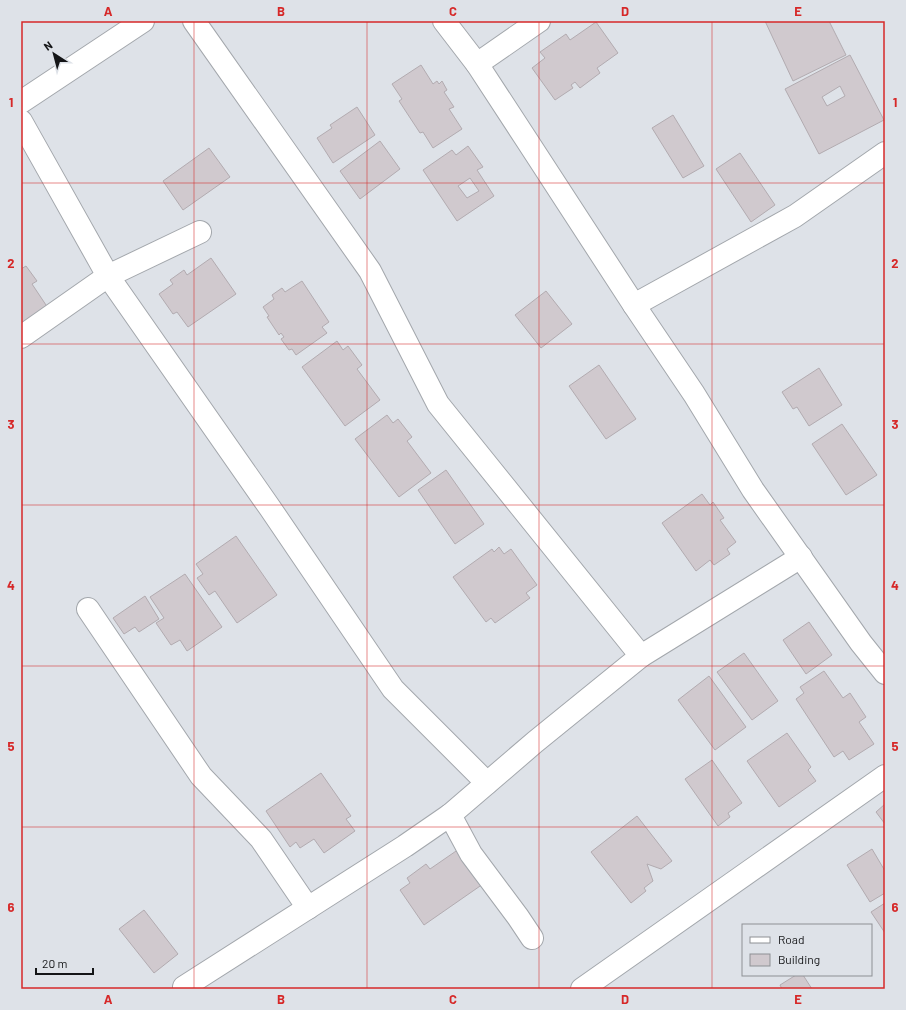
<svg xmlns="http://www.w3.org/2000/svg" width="906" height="1010" font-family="Barlow,sans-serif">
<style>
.building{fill:#d0c9ce;stroke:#b2abb0;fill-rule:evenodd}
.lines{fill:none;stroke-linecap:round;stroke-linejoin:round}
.minor-casing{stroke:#a3a7ac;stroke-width:24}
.minor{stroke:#fff;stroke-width:22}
.grid{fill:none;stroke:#d62828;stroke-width:1;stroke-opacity:0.55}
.neatline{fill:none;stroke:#d62828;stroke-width:1.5}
.grid-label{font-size:13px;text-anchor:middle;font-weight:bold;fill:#d62828}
</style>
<rect width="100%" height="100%" fill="#dee2e8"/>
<g class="building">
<polygon points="765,21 829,21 846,55 793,81"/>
<polygon points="596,22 618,53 597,68 600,73 580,88 575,82 571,85 573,88 555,100 532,68 545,58 540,52 566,34 570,40"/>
<path d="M850,55L884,120L819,154L785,89ZM840,86L845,96L827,106L822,97Z"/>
<polygon points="421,65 433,84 437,81 439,84 442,81 447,90 444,92 454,107 449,109 462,129 433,148 423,132 420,133 399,101 402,99 392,84"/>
<polygon points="357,107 375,135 333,163 317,138 332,128 330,125"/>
<polygon points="673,115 704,166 683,178 652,128"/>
<polygon points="380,141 400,169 360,199 340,171"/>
<path d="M468,146L483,167L477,170L494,196L457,221L423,170L452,150L456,155ZM470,178L479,191L467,198L458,186Z"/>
<polygon points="209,148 230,177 183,210 163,181"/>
<polygon points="740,153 775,205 751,222 716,169"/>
<polygon points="211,258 236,294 188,327 177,312 173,314 159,294 173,284 170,280 184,270 187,275"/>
<polygon points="26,266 37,281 32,284 48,308 21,327 21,269"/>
<polygon points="302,281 329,322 322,327 327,333 296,355 292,349 289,350 281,339 284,337 281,333 279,335 267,317 269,316 263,307 274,299 272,295 282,288 285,292"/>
<polygon points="546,291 572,324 541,348 515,315"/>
<polygon points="337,341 343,350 348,346 362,365 357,369 380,400 345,426 302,367"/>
<polygon points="599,365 636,419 606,439 569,386"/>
<polygon points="819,368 842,405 809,426 797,407 793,409 782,392"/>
<polygon points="387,415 393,423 398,419 412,437 407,441 431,473 399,497 355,439"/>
<polygon points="842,424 877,475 846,495 812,444"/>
<polygon points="446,470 484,524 455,544 418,490"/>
<polygon points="702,494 710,505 713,502 724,518 720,520 736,542 727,549 730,554 714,565 710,560 696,571 662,523"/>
<polygon points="236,536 277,595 237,623 215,591 209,595 197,578 203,574 196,564"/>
<polygon points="499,547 504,554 511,549 537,585 526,593 530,598 495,623 491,618 486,622 453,577 492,549 494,552"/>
<polygon points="185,574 222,627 187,651 180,640 171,645 156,623 164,618 150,597"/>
<polygon points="145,596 159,619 139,632 135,627 124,634 113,618"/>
<polygon points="809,622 832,655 806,674 783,640"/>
<polygon points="744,653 778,701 752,720 717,672"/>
<polygon points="824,671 843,698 850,693 866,717 859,722 874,744 849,760 843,751 834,757 796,699 804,693 800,687"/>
<polygon points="709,676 746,727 715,750 678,700"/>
<polygon points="787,733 811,767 808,770 816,781 779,807 747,761"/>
<polygon points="712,760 742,803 728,813 730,817 718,826 685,779"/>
<polygon points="321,773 351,816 346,819 355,831 324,853 314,839 300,848 296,842 290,847 266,811"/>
<polygon points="885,804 885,824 876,812"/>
<polygon points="637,816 672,861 661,869 647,864 653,881 644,888 646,891 631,903 591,852"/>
<polygon points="459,849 483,884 424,925 400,890 410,883 407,878 426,864 430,869"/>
<polygon points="872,849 885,871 885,893 870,902 847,865"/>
<polygon points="885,903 885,933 871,912"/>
<polygon points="144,910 178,954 154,973 119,929"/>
<polygon points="796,975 803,975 812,989 782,989 780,985"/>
</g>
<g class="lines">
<g class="minor-casing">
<g id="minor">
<polyline points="194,21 370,271 438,404 641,656"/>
<polyline points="444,21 477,64 526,139 634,305 694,394 753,490 861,643 885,673"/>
<polyline points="477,64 539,21"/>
<polyline points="21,102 143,21"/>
<polyline points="21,121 108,276 270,508 393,689 487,783"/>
<polyline points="634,305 795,216 885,153"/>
<polyline points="21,337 108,276 200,232"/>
<polyline points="88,609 201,776 261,839 308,908"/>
<polyline points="450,815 471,854 518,917 532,938"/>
<polyline points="184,987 405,846 450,815 535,742 641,656 801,557"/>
<polyline points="582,989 885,776"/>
</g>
</g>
<use href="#minor" class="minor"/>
</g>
<path class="grid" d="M194,21V989M367,21V989M539,21V989M712,21V989M21,183H885M21,344H885M21,505H885M21,666H885M21,827H885"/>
<rect width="906" height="1010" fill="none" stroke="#dee2e8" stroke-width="44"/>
<rect x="742" y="924" width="130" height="52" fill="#dee2e8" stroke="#8d9094"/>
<rect x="750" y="937" width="20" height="6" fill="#ffffff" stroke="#8d9094"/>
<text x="778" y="944" font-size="12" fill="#141517">Road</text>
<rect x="750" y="954" width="20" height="12" fill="#d0c9ce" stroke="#8d9094"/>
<text x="778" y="964" font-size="12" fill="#141517">Building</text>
<g transform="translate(54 54) rotate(324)" stroke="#dee2e8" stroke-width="3" paint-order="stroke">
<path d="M0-3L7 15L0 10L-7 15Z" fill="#141517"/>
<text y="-6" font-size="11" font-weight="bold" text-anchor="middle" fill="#141517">N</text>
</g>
<path d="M36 968v6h57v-6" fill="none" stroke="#141517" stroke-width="2"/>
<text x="42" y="968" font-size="12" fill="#141517" stroke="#dee2e8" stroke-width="3" paint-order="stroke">20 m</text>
<rect x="22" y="22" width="862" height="966" class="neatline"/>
<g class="grid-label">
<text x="108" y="16">A</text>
<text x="281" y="16">B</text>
<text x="453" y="16">C</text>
<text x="625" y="16">D</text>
<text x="798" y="16">E</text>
<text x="11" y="107">1</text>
<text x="895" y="107">1</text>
<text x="11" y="268">2</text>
<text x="895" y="268">2</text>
<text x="11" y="429">3</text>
<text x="895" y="429">3</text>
<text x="11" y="590">4</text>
<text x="895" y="590">4</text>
<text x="11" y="751">5</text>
<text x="895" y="751">5</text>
<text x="11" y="912">6</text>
<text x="895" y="912">6</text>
<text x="108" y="1004">A</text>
<text x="281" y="1004">B</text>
<text x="453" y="1004">C</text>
<text x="625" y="1004">D</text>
<text x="798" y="1004">E</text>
</g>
</svg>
